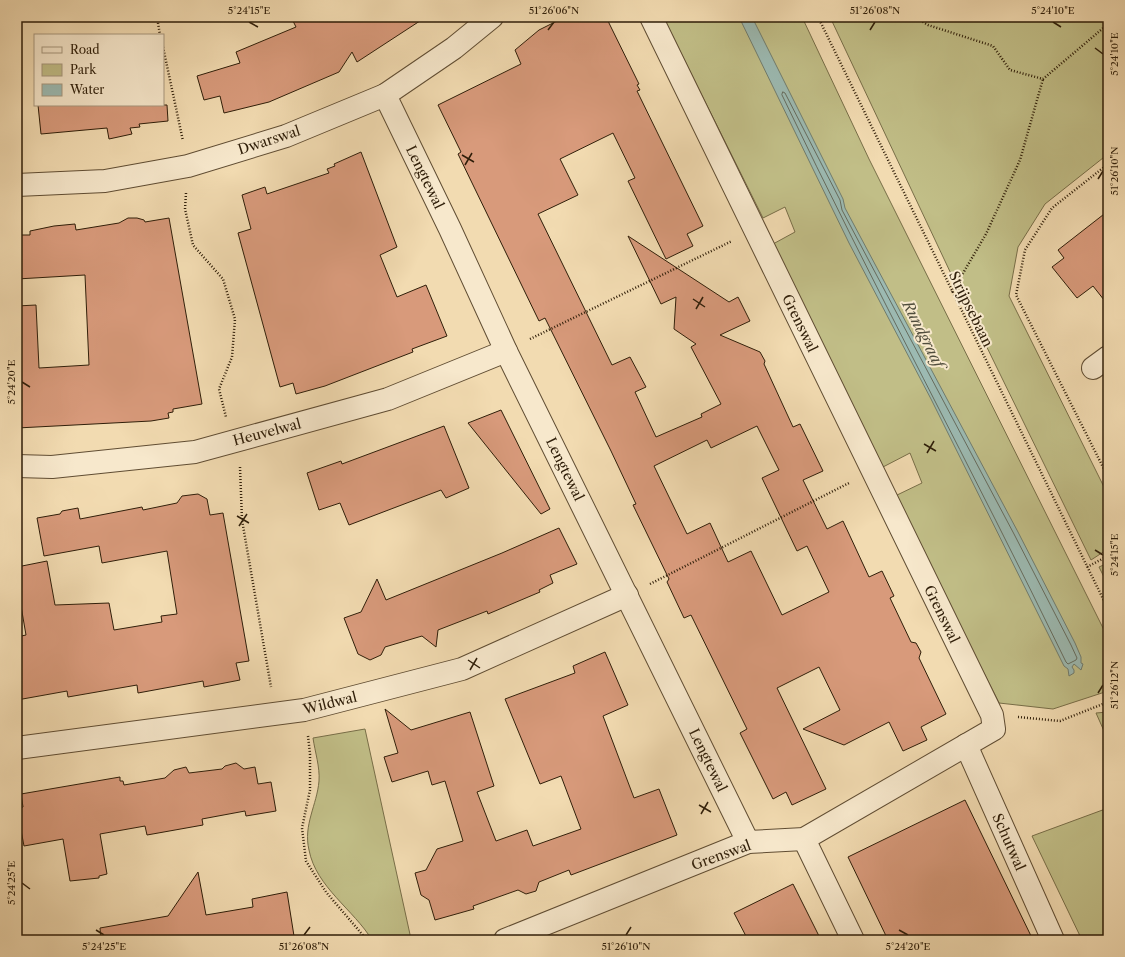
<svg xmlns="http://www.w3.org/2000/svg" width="1125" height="957" font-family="'Libre Caslon Text',serif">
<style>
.green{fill:#c1be87;stroke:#786e48}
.water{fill:#9cbab2;stroke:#707c6e}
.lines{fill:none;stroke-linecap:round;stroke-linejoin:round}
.shore{stroke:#666c5e;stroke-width:1}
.building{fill:#d89a7b;stroke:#2f1e09;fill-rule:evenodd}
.minor-casing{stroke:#604d33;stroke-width:24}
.path{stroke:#2f1e09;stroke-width:2.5;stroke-dasharray:1 2;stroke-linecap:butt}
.minor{stroke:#f7e8cc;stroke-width:22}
.ticks{fill:none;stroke:#2f1e09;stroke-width:1.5}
.labels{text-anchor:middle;stroke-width:4;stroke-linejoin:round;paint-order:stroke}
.street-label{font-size:14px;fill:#2f1e09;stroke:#f7e8cc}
.water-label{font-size:15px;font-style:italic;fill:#504d3c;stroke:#f7e8cc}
.neatline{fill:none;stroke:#2f1e09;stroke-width:1.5}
.ticks-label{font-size:10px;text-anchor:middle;fill:#2f1e09}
</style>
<rect width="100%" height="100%" fill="#f2dbb1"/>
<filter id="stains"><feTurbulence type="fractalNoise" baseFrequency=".005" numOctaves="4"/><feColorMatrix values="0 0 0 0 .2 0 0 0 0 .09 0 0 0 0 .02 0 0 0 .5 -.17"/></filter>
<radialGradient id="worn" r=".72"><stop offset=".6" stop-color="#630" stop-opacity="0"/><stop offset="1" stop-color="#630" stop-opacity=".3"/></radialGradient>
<g class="green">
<polygon points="663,17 802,17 869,159 1108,638 1108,691 1053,709 999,703 895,496 922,483 910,453 883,467 773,244 795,232 785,207 763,218"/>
<polygon points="830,17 1108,17 1108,154 1045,204 1018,247 1009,296 1108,495 1108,549 1091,560 953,278"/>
<polygon points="1108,563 1108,585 1099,567"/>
<polygon points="1108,712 1108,740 1096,713"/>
<path d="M365,729L411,939L408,940H372C354,910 316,887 309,850C303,825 317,805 319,781C320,767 315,752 313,738Z"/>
<polygon points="1108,808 1108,940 1082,940 1032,836"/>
</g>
<polygon class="water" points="739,17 752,17 843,199 845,208 1018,532 1075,643 1081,657 1081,663 1083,664 1081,670 1074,664 1072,667 1074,670 1074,673 1069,676 1068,669 1064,666 931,399 849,243"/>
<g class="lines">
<path class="shore" d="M783,92L785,93L840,200L842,210L1014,534L1071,645L1077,658L1076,660L1068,664L1066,662C974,472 873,286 782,95Z"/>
</g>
<g class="building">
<polygon points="291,17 426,17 357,62 352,52 339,72 269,102 224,113 220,96 204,100 197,76 240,63 236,52 296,27"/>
<path d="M565,17H606L639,84L637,85L640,90L637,91L703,226L687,234L693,246L666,259L628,181L635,178L613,133L560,159L578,195L538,214L612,365L630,357L646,387L635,392L656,437L702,417L701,414L721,404L691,347L696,344L674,329L676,297L661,304L628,236L729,302L738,297L750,321L720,335L760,352L765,361L764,364L793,427L800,424L823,471L803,480L827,529L843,521L869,577L882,571L894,596L890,598L911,642L916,643L921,652L919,658L946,714L921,727L927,740L903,751L889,722L844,745L803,729L840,710L819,667L777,688L826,789L792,805L786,792L773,799L740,733L747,729L691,615L684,618L667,582L669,579L633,505L636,504L611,451L545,318L539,321L458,154L461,152L438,105L521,64L515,50L539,30ZM757,426L779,470L762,478L797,551L807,546L829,592L782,615L751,551L728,562L710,523L687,534L654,466L707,440L711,448Z"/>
<polygon points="38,105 167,105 168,121 139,124 140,127 130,128 132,134 109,139 107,128 41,134"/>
<polygon points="361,152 397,247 380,255 397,297 426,285 447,336 412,349 413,352 325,386 296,394 293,383 280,387 238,233 251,229 242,195 265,187 267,194 329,173 327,169 335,166 334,164"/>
<polygon points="1108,211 1108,305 1093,286 1077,298 1052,267 1064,258 1058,250"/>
<polygon points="128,218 137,218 144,220 145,222 169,218 202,404 173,409 173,412 168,413 169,418 151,421 17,428 17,306 36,305 39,368 89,365 85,275 17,279 17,235 30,235 30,231 54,226 75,224 76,230 119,223"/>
<polygon points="501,410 550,509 541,514 468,423"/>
<polygon points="444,426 469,488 446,498 441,490 349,525 340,503 319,510 307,473 341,461 342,464"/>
<polygon points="198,494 207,499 210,515 223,513 249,661 236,663 240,680 204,687 203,681 138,693 137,685 68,697 67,691 17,700 17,637 26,635 17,583 17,567 47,561 55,605 109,603 114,630 162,622 161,616 177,614 167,551 102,563 99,546 44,556 37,518 60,514 62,511 78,508 80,519 142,507 143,510 177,503 182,496"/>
<polygon points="559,528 577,564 550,575 553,583 539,590 540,592 488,614 487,611 438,630 436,647 422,636 385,647 381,655 370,660 358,654 344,618 361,612 377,579 386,600 502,553"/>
<polygon points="605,652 628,705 603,716 634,798 659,789 677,835 571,875 569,870 539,882 536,891 526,894 518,890 473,906 474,909 435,920 429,900 421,895 415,873 426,870 437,849 463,841 445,781 432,785 428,771 392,782 384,757 398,753 385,709 411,730 470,712 494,786 477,792 496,841 527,830 533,846 581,829 561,776 540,784 505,699 575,673 573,666"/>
<polygon points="236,763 244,769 255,767 258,784 271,782 276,811 246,816 245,811 202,819 203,825 147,835 145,826 100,834 107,874 99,876 99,878 70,881 63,839 24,846 17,809 23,807 21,794 120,777 120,781 123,781 124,785 165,778 174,770 186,767 189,773 222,769 225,766"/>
<polygon points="965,800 1033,940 888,940 848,857"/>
<polygon points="198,872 206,915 253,907 252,899 287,892 294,936 271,940 101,940 100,928 168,916"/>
<polygon points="793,884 821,940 748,940 734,913"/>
</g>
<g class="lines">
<g class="minor-casing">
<g id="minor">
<polyline points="385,95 450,229 506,351 748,842"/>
<polyline points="17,185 105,181 188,166 286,136 385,95 454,48 492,17"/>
<polyline points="1093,368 1108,357"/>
<polyline points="17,466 52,467 195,452 388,399 506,351"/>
<polyline points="966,745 1053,940"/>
<polyline points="17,748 304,710 462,669 627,595"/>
<polyline points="804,839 853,940"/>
<polyline points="505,940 748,842 804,839 994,729 992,715 651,17"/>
</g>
</g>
<g class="path">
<polyline points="157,17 160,35"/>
<polyline points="818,17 1108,609"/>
<polyline points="915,17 928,25 993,46 1010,70 1043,79 1108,24"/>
<polyline points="163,47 183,141"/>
<polyline points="1108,164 1052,208 1025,250 1016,295 1108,477"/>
<polyline points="186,193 185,209 193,245 223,279 235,319 232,357 219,389 226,417"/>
<polyline points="952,292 986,234 1020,160 1043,79"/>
<polyline points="530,339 732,241"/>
<polyline points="240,467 242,520 271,687"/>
<polyline points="1087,567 1108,556"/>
<polyline points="650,584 849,483"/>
<polyline points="1018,717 1060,721 1108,702"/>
<polyline points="308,736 310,754 310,790 302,828 306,861 326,892 367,940"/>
</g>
<use href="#minor" class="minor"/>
</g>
<path class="ticks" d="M249,22L258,27M1053,22L1061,27M548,30L554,22M870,30L875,22M1095,48L1103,54M462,155L474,162M465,165L472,153M1098,179L1103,171M693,299L705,307M696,309L703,297M22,382L30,387M924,444L936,451M927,453L934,441M237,516L249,523M239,526L247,514M1095,550L1103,555M468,660L480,668M470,670L477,658M1098,693L1103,685M699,805L711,812M701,814L708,802M22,883L30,889M96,930L104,935M899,930L908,935M304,935L310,927M626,935L631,927"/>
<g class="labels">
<g class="street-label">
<text transform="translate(269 140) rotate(-18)" y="5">Dwarswal</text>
<text transform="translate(425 177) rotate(64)" y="5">Lengtewal</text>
<text transform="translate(971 309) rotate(64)" y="5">Strijpsebaan</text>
<text transform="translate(800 323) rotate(64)" y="5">Grenswal</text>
<text transform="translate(267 432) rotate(-15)" y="5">Heuvelwal</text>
<text transform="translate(565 469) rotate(64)" y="5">Lengtewal</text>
<text transform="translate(942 614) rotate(64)" y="5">Grenswal</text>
<text transform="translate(330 703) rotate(-14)" y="5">Wildwal</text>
<text transform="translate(708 760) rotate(64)" y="5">Lengtewal</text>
<text transform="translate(1009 842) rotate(66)" y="5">Schutwal</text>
<text transform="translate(721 855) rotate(-20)" y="5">Grenswal</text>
</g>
<g class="water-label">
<text transform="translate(923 334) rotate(63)" y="5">Rundgraaf</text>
</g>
</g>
<rect width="1125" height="957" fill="none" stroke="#f2dbb1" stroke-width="44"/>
<rect x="34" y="34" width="130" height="72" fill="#f7e8cc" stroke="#a7977e"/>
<rect x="42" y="47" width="20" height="6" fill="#f7e8cc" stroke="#a7977e"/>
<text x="70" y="54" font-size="12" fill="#2f1e09">Road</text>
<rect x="42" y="64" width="20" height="12" fill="#c1be87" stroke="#a7977e"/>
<text x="70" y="74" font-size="12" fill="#2f1e09">Park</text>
<rect x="42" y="84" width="20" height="12" fill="#9cbab2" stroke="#a7977e"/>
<text x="70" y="94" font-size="12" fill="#2f1e09">Water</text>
<rect x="22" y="22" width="1081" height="913" class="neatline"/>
<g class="ticks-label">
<text x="249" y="14">5°24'15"E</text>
<text x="554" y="14">51°26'06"N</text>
<text x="875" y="14">51°26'08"N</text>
<text x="1053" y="14">5°24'10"E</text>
<text transform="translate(1114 54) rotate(-90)" y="4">5°24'10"E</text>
<text transform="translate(1114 171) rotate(-90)" y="4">51°26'10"N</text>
<text transform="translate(11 382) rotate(-90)" y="4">5°24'20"E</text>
<text transform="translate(1114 555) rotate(-90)" y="4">5°24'15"E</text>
<text transform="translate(1114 685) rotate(-90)" y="4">51°26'12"N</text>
<text transform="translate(11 883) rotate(-90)" y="4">5°24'25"E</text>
<text x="104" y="950">5°24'25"E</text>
<text x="304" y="950">51°26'08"N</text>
<text x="626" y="950">51°26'10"N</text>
<text x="908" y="950">5°24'20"E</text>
</g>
<rect width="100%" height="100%" filter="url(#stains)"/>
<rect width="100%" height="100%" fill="url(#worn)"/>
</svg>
